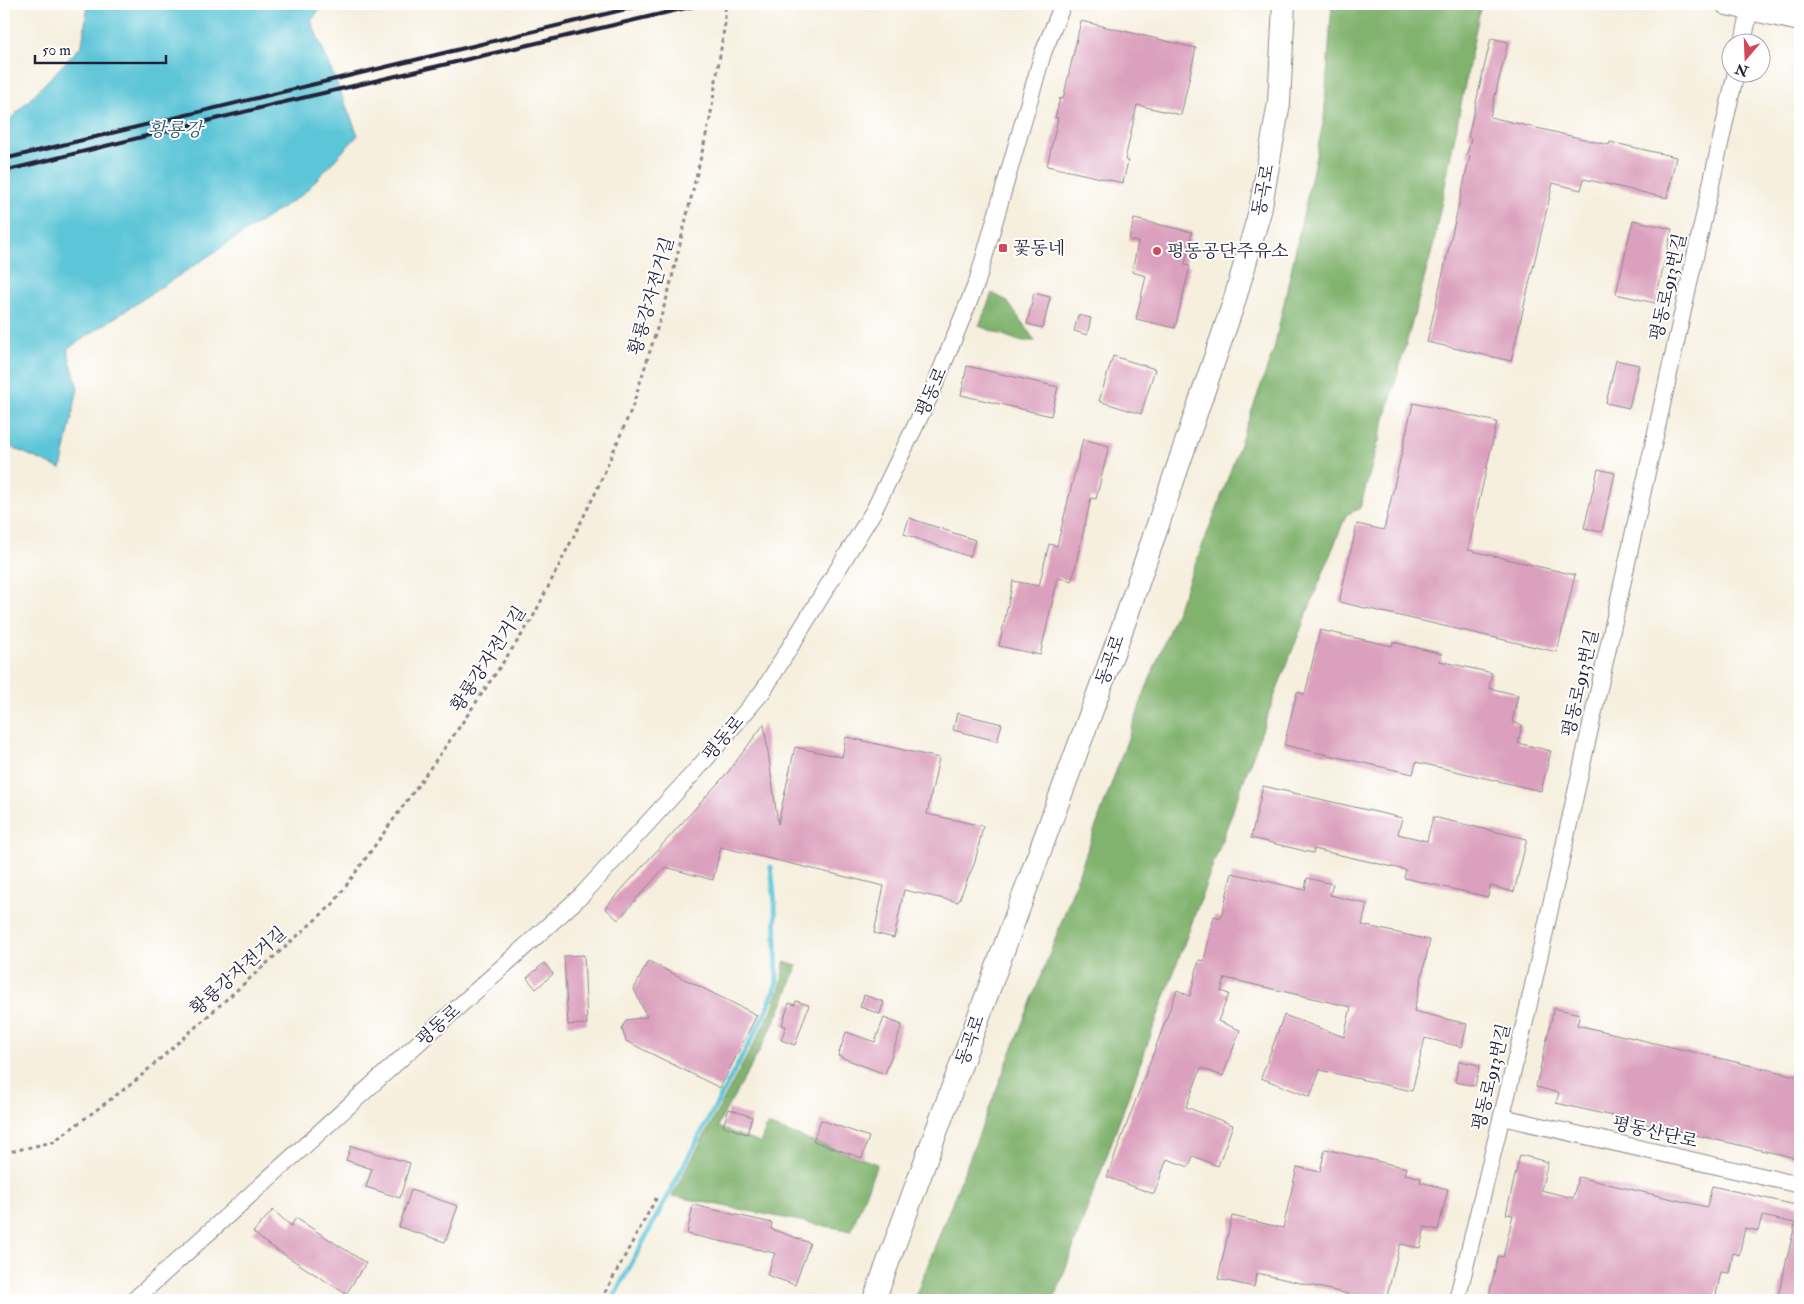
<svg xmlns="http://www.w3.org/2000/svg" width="1804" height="1304" font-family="'IM FELL Double Pica','Noto Serif KR',serif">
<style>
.forest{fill:#81b36e;stroke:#526a54}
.water{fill:#5cc5d7;stroke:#3f7489}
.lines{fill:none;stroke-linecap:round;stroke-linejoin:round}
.stream{stroke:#5cc5d7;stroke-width:5}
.building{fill:#dba0bd}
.street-casing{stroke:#8c888c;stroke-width:18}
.secondary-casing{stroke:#8c888c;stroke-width:24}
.path{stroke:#8c888c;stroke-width:3;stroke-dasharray:4 4;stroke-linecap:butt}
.street{stroke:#fff;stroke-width:16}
.secondary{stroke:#fff;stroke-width:22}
.rail{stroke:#22223b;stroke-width:4}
.poi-dot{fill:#d1495b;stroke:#fff;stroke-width:2}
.labels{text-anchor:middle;stroke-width:4;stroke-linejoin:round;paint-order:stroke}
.street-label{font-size:18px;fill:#22223b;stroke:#fff}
.poi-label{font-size:18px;fill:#22223b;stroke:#fff;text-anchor:start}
.water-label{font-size:19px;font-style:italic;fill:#365b72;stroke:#fff}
</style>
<rect width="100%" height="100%" fill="#fff"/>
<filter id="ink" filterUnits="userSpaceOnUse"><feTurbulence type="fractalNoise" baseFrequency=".02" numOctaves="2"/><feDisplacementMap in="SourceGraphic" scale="10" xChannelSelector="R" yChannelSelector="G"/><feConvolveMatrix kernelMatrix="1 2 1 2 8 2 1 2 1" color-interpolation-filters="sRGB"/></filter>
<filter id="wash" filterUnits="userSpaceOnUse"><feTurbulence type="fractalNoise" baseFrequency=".0096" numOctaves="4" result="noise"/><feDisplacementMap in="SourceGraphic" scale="20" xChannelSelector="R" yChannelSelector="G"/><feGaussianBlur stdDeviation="1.12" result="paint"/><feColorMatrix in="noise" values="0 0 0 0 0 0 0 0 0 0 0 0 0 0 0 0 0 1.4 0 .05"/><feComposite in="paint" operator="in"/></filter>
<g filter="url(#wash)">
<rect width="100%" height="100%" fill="#f6efde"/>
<g class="forest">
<polygon points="1332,4 1456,4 1480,9 1432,251 1360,508 1346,515 1279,684 1054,1300 914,1300 1050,953 1144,694 1216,511 1274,349 1324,119"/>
<polygon points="992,293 1007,301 1035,341 1019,341 979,326"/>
<path d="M784,962L797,965C785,1005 765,1041 745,1077C736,1094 725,1109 718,1127L760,1143L767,1125L877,1164L851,1231L672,1196L772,1010L782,981Z"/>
</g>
<polygon class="water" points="88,4 323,4 311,21 358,135 303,194 67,349 78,388 61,469 4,444 4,126 82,45"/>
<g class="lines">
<polyline class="stream" points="612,1300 767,1010 777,983 775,903 771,867"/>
</g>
<g id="blocks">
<g class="building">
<polygon points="1081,21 1196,48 1181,115 1137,105 1125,160 1128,161 1123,183 1047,166 1058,118 1055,118 1060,98 1063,99"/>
<polygon points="1491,38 1508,42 1490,117 1609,145 1610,142 1676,157 1667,198 1584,179 1581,190 1553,183 1511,361 1427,342 1470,156 1467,155 1471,138 1468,137"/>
<polygon points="1134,219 1192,232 1185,265 1190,266 1175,328 1136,319 1146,276 1132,272 1138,242 1129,240"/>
<polygon points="1633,220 1672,229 1655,303 1616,294"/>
<polygon points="1034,293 1050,297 1043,328 1027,324"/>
<polygon points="1078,315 1091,318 1087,335 1074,331"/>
<polygon points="1113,356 1155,369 1141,414 1099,401"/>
<polygon points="1616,360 1639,365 1629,408 1606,403"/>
<polygon points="967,366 1058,387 1051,416 961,395"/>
<polygon points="1413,403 1497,422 1468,550 1575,575 1557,652 1339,602 1357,524 1384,530"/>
<polygon points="1083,439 1109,446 1096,499 1091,498 1072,581 1058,578 1040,655 999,646 1013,581 1039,586 1049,544 1057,546"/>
<polygon points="1598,469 1615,473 1602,532 1584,528"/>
<polygon points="909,518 975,540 970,557 904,534"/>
<polygon points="1320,630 1392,646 1393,642 1442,654 1440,661 1492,673 1489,688 1518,695 1512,722 1522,725 1518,743 1551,751 1541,791 1416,762 1413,774 1284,745 1297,692 1305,694"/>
<polygon points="957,713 1002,724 997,741 953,730"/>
<polygon points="764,724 778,824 795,747 842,757 846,737 939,758 927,814 983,826 975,862 958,902 904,890 894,938 874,933 884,886 721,847 713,880 665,867 618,920 605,908 728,772"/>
<polygon points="1263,786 1402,818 1398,834 1427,841 1433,817 1527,839 1514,892 1490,886 1488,897 1404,878 1406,870 1314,849 1313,853 1251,838"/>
<polygon points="1232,873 1305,890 1307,878 1333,884 1330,895 1367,904 1362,925 1430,940 1414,1011 1467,1024 1462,1047 1425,1038 1412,1091 1320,1070 1310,1097 1261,1078 1284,1015 1344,1037 1351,1007 1225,978 1221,991 1229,994 1218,1021 1240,1030 1223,1076 1201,1068 1186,1107 1233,1125 1218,1166 1193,1156 1189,1167 1167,1159 1154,1194 1107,1177 1177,990 1190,996 1199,960 1204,961 1214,916 1221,918"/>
<polygon points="584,955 587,1024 568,1025 564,956"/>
<polygon points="648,961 757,1015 720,1088 626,1041 622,1029 626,1020 647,1017 634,989"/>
<polygon points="544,963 553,974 536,989 527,978"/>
<polygon points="864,995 884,1002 880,1014 860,1007"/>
<polygon points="796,1001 809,1005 795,1045 781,1040 786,1026 782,1025 789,1003 795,1005"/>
<polygon points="1554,1008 1580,1014 1577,1025 1800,1077 1800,1159 1556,1103 1559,1093 1536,1087"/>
<polygon points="884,1018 902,1025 885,1074 838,1056 846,1032 875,1042"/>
<polygon points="1459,1061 1480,1065 1475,1086 1455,1082"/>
<polygon points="729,1109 752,1117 747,1134 723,1126"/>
<polygon points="821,1120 869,1137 862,1158 813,1141"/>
<polygon points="351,1146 410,1163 400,1198 366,1187 372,1169 346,1160"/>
<polygon points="1325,1149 1407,1168 1405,1174 1421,1178 1420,1182 1448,1189 1438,1230 1425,1227 1420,1248 1400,1244 1386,1300 1374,1300 1257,1273 1254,1287 1218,1279 1232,1216 1283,1228 1297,1167 1320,1172"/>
<polygon points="1520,1155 1548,1162 1541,1190 1573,1198 1578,1177 1707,1207 1712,1186 1800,1206 1800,1224 1762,1216 1758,1231 1745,1228 1739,1255 1733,1253 1729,1273 1721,1272 1715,1300 1488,1300 1498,1256 1503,1257 1513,1215 1506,1214"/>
<polygon points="411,1190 458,1206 445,1242 399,1227"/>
<polygon points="693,1205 772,1223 771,1229 810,1243 795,1285 767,1275 775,1253 687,1234"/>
<polygon points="273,1210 291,1226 296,1218 366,1263 346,1294 266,1243 253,1232"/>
<polygon points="1795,1225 1800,1226 1800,1300 1777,1300"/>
</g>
</g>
</g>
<g filter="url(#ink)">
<use href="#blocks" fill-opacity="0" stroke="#8c888c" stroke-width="1"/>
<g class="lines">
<g class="street-casing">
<g id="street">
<polyline points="1743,42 1751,4"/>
<polyline points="1502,1117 1800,1185"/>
<polyline points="134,1300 582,895 699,767 763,691 873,512 931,394 977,282 1043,53 1063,4"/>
<polyline points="1457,1300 1526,1017 1736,72"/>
</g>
</g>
<g class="secondary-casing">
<g id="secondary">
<polyline points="1727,4 1800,20"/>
<polyline points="874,1300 1126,618 1234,302 1260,211 1279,103 1284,4"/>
</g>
</g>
<g class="path">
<polyline points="4,1153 53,1142 134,1082 333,904 456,732 531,621 595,494 632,408 668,294 710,119 725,23 725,4"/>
<polyline points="601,1300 658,1195"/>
</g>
<use href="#street" class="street"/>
<use href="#secondary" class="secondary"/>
<g class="rail">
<polyline points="4,159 647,4"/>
<polyline points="4,171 272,105 703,4"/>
</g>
</g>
</g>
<g class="poi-dot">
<rect x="998" y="243" width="10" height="10" rx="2.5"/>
<circle cx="1157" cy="251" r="5"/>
</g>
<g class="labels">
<g class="street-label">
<text transform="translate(1263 190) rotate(-79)" y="6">동곡로</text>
<text transform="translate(1668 287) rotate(-77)" y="6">평동로913번길</text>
<text transform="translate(651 296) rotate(-74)" y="6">황룡강자전거길</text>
<text transform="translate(931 392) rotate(-66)" y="6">평동로</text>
<text transform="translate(488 659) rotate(-57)" y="6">황룡강자전거길</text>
<text transform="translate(1110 660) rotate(-70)" y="6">동곡로</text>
<text transform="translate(1580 683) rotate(-77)" y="6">평동로913번길</text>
<text transform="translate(723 738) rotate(-50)" y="6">평동로</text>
<text transform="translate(238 971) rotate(-42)" y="6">황룡강자전거길</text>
<text transform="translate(438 1025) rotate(-42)" y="6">평동로</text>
<text transform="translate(970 1040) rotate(-70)" y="6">동곡로</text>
<text transform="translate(1491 1077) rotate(-76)" y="6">평동로913번길</text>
<text transform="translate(1655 1132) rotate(13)" y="6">평동산단로</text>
</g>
<g class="poi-label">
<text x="1013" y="254">꽃동네</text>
<text x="1167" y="257">평동공단주유소</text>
</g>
<g class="water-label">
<text x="175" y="136">황룡강</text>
</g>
</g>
<rect width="1804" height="1304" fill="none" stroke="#fff" stroke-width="20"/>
<g transform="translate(1746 58) rotate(199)"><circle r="24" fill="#ffffff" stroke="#a7a7b1"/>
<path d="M0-4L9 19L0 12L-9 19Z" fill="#d1495b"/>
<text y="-8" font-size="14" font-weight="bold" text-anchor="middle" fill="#22223b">N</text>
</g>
<path d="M35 55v8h131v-8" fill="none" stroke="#22223b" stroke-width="2.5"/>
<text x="42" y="55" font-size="15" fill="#22223b" stroke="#ffffff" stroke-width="4" paint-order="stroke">50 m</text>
</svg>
